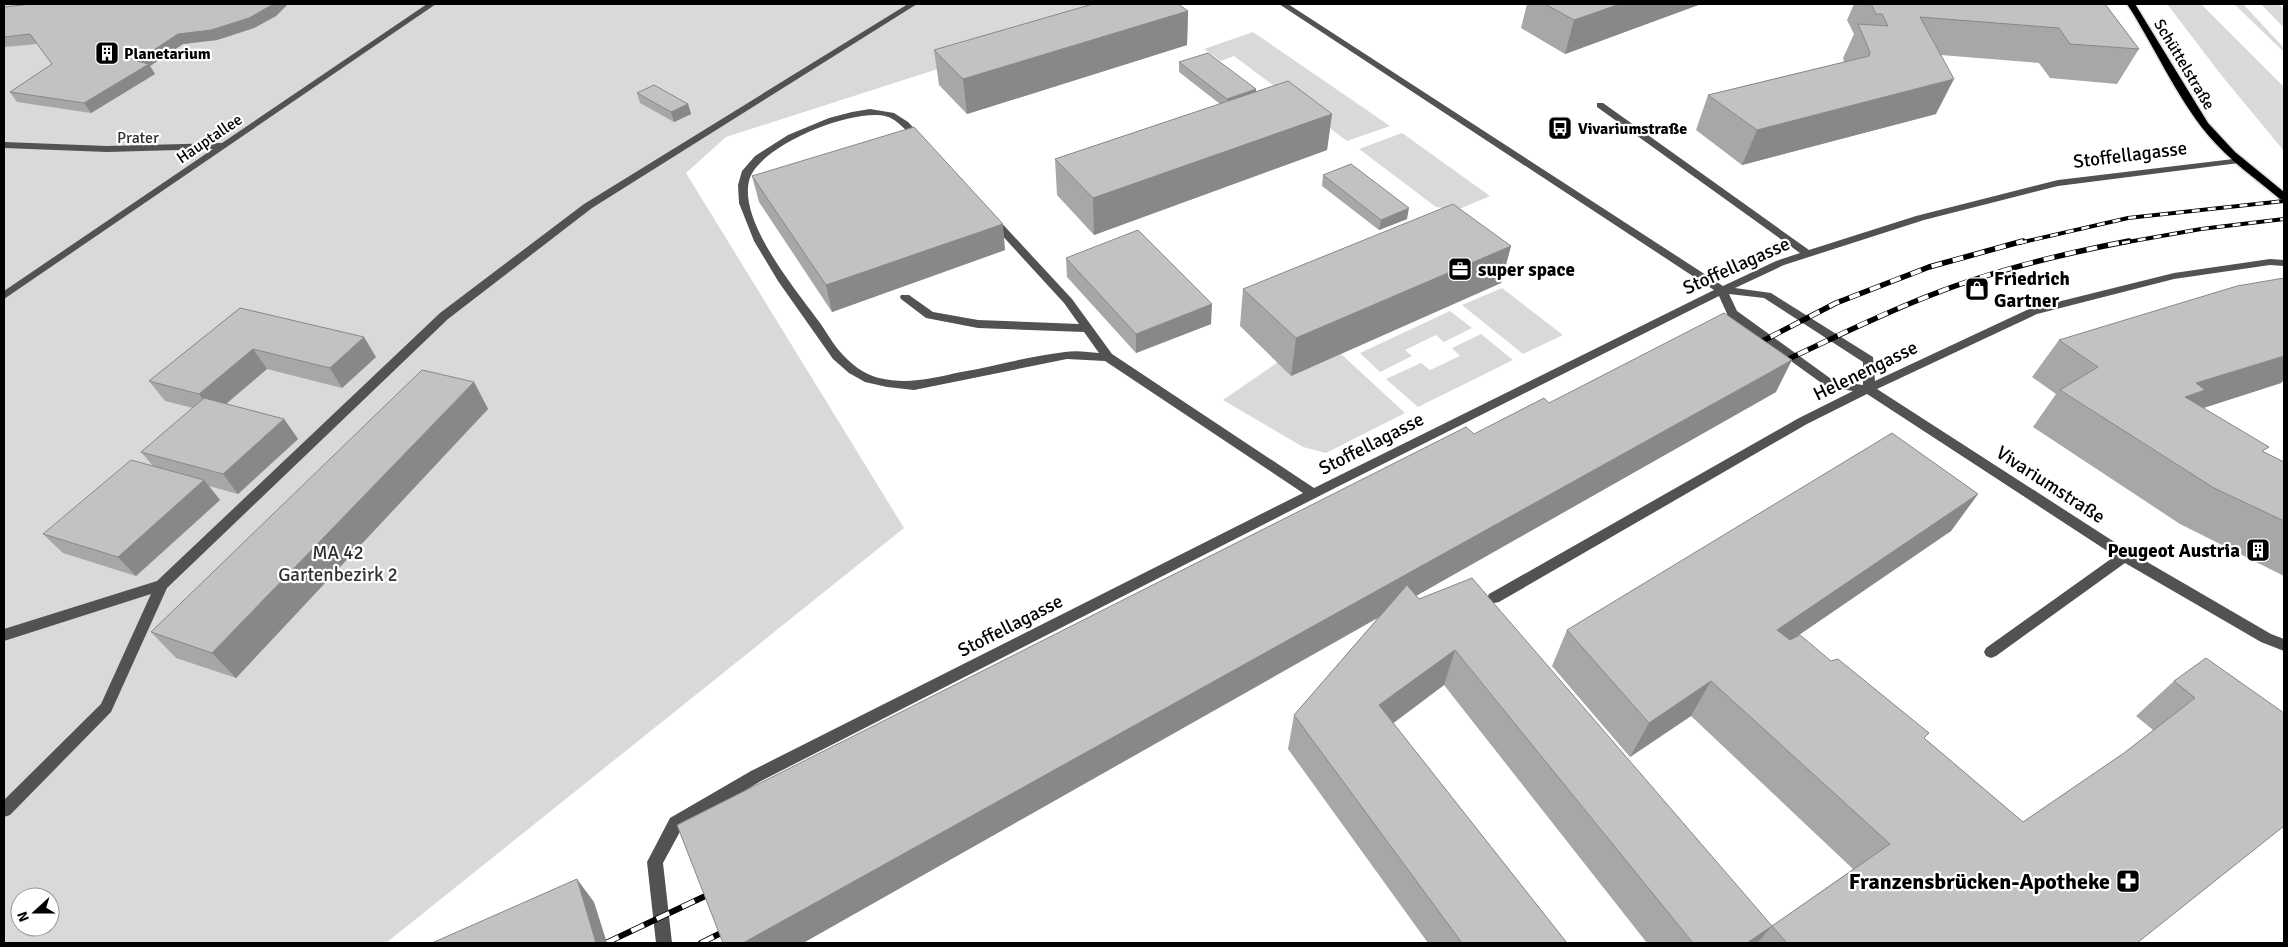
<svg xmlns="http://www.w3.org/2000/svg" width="2288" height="947" font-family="Signika,sans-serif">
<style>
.green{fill:#d9d9d9;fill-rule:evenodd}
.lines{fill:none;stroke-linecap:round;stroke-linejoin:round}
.major-casing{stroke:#dbdbdb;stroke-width:3}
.minor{fill:#525252;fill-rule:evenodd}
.major{fill:#000;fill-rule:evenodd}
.rail-far2-casing{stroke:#000;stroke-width:4}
.rail-far1-casing{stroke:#000;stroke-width:5.5}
.rail-casing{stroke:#000;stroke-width:6}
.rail-far2{stroke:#fff;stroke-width:2.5;stroke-dasharray:8;stroke-linecap:butt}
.rail-far1{stroke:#fff;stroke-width:4;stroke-dasharray:11;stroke-linecap:butt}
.rail{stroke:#fff;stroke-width:4.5;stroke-dasharray:14;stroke-linecap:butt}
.wall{fill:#a7a7a7}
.shaded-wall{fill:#888}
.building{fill:#c2c2c2;stroke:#888}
.labels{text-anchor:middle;stroke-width:4.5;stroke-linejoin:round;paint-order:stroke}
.far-poi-label{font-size:16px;font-weight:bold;fill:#000;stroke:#fff;text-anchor:start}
.far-street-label{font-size:16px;fill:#000;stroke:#fff}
.far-park-label{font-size:16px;fill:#303030;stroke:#fff}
.street-label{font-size:19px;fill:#000;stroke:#fff}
.poi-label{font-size:19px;font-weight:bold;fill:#000;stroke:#fff;text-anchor:start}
.park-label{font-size:19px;fill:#303030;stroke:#fff}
.near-poi-label{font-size:22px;font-weight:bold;fill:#000;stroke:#fff;text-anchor:end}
</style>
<rect width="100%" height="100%" fill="#fff"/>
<g class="green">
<path d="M4,4H1140L726,137L686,173L904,528L386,943H4ZM20,897H50V927H20Z"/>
<polygon points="2167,4 2201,4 2284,87 2284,151 2222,76"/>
<polygon points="2234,4 2243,4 2284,48 2284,52"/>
<polygon points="2261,4 2279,4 2284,9 2284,28"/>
<polygon points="1253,32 1390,126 1347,141 1234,56 1221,61 1204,49"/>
<polygon points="1402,133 1490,196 1457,210 1436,207 1359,149"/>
<polygon points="1502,288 1563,335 1523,354 1462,305"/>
<polygon points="1450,311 1472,328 1444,342 1436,335 1405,350 1412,356 1380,372 1360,353"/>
<polygon points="1481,334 1513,360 1418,407 1386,379 1421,363 1430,370 1460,356 1452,348"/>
<polygon points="1341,354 1405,413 1326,453 1303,447 1223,400 1278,362 1291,375"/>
</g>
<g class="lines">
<g class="major-casing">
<path id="major" d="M2127,4H2135L2208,123L2235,152L2284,192V200L2280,199C2256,179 2229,160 2208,135C2175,95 2155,47 2127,4Z"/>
</g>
<g class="minor">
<polygon points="427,4 436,4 4,299 4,291 213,149 107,152 4,148 4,142 107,146 222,143"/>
<polygon points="908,4 917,4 592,208 448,319 167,588 111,712 10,815 4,817 4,800 101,704 151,594 4,641 4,629 157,581 440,313 584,204"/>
<path d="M1279,4H1288L1723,286L1776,261L1800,253L1597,107V103H1603L1809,250L1916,216L2058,180L2242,158L2244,160L2239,163L2058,186L1924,220L1784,265L1735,288L1771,293L1873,357L1875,381L2029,309L2174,273L2270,259L2284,260V266L2270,265L2174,279L2037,314L1877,389L2130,552L2271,634L2284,639V651L2261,642L2125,563L1996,656L1991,658L1986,656L1984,652L1986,648L2115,556L1867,394L1807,424L1499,602L1494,603L1489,602L1487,598L1489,594L1799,418L1853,391L1827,387L1728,316L1719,296L1337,487L761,781L682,828L663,863L672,943H656L647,862L670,818L751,771L1303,493L1105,361L1067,359L914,390L887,387L865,382L849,373L833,359L778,281L754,241L739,203L738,185L742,171L755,156L788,135L829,118L852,112L870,109L894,113L908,122L925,140L920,143L917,142C908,133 898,119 885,116C852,108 757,146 749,181C739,223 797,291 820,323C829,336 836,349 847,359C856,368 867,375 879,378C908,385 933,378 961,372C996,366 1030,356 1065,352C1076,350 1088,352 1099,353L1084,332L978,328L926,318L901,299L900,297L901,295H909L933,312L978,320L1079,324L1064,303L987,219L992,216L996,217L1072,299L1112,354L1314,488L1714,290ZM1729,294L1764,298L1863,362V385L1834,381L1737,311Z"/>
</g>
<use href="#major" class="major"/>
<g class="rail-far2-casing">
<g id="rail-far2">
<polyline points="2019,243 2128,218 2284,201"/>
<polyline points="2122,243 2201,229 2284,219"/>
</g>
</g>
<g class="rail-far1-casing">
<g id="rail-far1">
<polyline points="1751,347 1836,303 1929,267 2023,241"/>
<path d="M1778,364C1829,340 1879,315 1931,295C1994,270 2062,254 2129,241"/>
</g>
</g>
<g class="rail-casing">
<g id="rail">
<polyline points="606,943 718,890"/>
<polyline points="701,943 731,928"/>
</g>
</g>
<use href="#rail-far2" class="rail-far2"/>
<use href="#rail-far1" class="rail-far1"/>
<use href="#rail" class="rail"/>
</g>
<g class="wall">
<polygon points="32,4 301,4 287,5 276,16 254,28 217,40 183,44 150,66 155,74 91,113 17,102 10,92 52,64 37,44 4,47 4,7"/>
<polygon points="1527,4 1701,4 1565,54 1521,28"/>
<polygon points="1854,4 2105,4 2139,49 2117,84 2050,78 2039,63 1941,55 1936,114 1742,165 1696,130 1708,95 1844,62 1843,58 1854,34 1847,20"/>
<polygon points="1188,11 1187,45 967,114 939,85 934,50"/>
<polygon points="1179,62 1256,92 1332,114 1327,150 1094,235 1057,195 1055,159 1220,104 1179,72"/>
<polygon points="637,93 688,104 691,114 674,122 640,103"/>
<polygon points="1323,175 1407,219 1379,230 1322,186"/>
<polygon points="752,176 1005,250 832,312 759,202"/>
<polygon points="1511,246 1501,283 1291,376 1240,326 1243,289"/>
<polygon points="1066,258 1211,324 1136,353 1067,277"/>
<polygon points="240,308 376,357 342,388 267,369 226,404 284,419 298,439 238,494 209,486 220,500 136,576 63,553 43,534 153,466 141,452 193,408 165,401 149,381"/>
<polygon points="2059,340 2281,383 2203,408 2264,452 2284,462 2284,576 2180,524 2033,427 2056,394 2032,377"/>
<polygon points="474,382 488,409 236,678 176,658 151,632"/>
<polygon points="1776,392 1416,596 1772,926 1853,869 1691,716 1630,757 1552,666 1567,630 1978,494 1951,531 1793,639 1831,661 1929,733 1924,738 2023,822 2124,753 2153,730 2136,716 2174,681 2206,658 2137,943 1647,943 1444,685 1393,723 1567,943 1428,943 1288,749 1294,715 1378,618 803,943 723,943 1474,434 1549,403"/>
</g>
<g class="shaded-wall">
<polygon points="273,4 286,4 287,5 276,16 254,28 217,40 183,44 150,66 155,74 91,113 84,103 137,61 178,34"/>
<polygon points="1620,4 1701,4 1565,54 1574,20"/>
<polygon points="1188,11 1187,45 967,114 963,79"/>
<polygon points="1954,79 1936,114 1742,165 1757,130"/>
<polygon points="1256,89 1256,99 1227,109 1227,99"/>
<polygon points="688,104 691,114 674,122 671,112"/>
<polygon points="1332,114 1327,150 1094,235 1093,198"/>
<polygon points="1409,208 1407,219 1379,230 1381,220"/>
<polygon points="1003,224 1005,250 832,312 826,285"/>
<polygon points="1511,246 1501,283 1291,376 1296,338"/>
<polygon points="1212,304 1211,324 1136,353 1136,334"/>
<polygon points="364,337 376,357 342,388 330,368"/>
<polygon points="253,349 267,369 214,414 199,394"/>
<polygon points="2284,356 2284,380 2281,383 2166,420 2196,383"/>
<polygon points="1792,360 1776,392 803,943 743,943"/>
<polygon points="474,382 488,409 236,678 212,653"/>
<polygon points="284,419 298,439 238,494 223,474"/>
<polygon points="204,480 220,500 136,576 118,557"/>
<polygon points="1978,494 1951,531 1755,665 1777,630"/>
<polygon points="1455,650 1444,685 1371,740 1379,705"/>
<polygon points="1711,681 1691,716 1630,757 1649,723"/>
<polygon points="577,879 594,902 607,943 596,943"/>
<polygon points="1772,926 1757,943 1747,943"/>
</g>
<g class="building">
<polygon points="32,4 273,4 270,6 249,18 211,30 178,34 137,61 149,64 84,103 10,92 52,64 30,34 4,37 4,7"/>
<polygon points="1093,4 1178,4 1188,11 963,79 934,50"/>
<polygon points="1545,4 1620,4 1574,20"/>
<polygon points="1871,4 2105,4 2139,49 2070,44 2059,28 1920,17 1954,79 1757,130 1708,95 1869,56 1870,52 1858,24 1888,26 1882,14 1876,14"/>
<polygon points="1208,53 1256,89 1227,99 1179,62"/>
<polygon points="1288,81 1332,114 1093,198 1055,159"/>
<polygon points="654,85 688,104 671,112 637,93"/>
<polygon points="914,127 1003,224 826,285 752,176"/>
<polygon points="1351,164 1409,208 1381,220 1323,175"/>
<polygon points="1453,204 1511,246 1296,338 1243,289"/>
<polygon points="1138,230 1212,304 1136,334 1066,258"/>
<polygon points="2284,278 2284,356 2196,383 2205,390 2185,397 2269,447 2262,451 2284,462 2284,521 2214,488 2060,390 2098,367 2059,340 2237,286"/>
<polygon points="240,308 364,337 330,368 253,349 199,394 149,381"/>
<polygon points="1724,313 1792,360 743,943 723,943 677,825 1466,427 1474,434 1544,398 1549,403"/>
<polygon points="422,370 474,382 212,653 151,632"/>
<polygon points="204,398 284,419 223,474 141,452"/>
<polygon points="1892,433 1978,494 1777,630 1790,640 1800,635 1831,661 1838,659 1929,733 1924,738 2023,822 2124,753 2195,698 2174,681 2206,658 2284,713 2284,826 2137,943 1787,943 1772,926 1747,943 1693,943 1455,650 1379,705 1567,943 1462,943 1294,715 1407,585 1419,599 1472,578 1772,926 1890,844 1711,681 1649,723 1567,630"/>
<polygon points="131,460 204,480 118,557 43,534"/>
<polygon points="577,879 596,943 431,943 432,943"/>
</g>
<defs>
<g id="building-square" transform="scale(1.25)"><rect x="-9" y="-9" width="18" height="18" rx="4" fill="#000" stroke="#fff"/><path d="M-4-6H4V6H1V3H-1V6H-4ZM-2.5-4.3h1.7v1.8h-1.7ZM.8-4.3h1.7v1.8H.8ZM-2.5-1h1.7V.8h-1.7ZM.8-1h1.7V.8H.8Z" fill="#fff"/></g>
<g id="bus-square" transform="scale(1.25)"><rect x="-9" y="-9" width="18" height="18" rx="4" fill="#000" stroke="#fff"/><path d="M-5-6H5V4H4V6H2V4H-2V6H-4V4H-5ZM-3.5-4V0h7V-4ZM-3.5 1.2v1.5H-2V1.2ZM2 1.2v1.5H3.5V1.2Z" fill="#fff"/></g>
<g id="office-square" transform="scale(1.25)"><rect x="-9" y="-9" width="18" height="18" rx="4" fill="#000" stroke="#fff"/><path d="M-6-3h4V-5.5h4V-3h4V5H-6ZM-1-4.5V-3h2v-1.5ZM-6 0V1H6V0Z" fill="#fff"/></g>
<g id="shop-square" transform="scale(1.25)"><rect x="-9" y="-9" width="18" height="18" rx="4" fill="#000" stroke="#fff"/><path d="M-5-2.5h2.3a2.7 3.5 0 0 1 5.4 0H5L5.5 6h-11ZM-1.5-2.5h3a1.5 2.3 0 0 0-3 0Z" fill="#fff"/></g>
<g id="pharmacy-square" transform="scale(1.25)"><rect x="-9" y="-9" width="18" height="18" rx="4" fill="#000" stroke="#fff"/><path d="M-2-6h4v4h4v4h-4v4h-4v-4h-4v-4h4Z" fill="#fff"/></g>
</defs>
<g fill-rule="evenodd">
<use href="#building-square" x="107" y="53"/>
<use href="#bus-square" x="1560" y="128"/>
<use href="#office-square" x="1460" y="269"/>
<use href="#shop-square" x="1977" y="289"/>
<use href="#building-square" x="2258" y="550"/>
<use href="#pharmacy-square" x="2128" y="881"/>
</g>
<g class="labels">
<g class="far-poi-label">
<text x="124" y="59">Planetarium</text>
<text x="1578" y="134">Vivariumstraße</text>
</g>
<g class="far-street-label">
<text transform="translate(2185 64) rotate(59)" y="6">Schüttelstraße</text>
<text transform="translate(209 138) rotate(-34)" y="6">Hauptallee</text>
</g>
<g class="far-park-label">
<text x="138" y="143">Prater</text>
</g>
<g class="street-label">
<text transform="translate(2130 154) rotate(-7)" y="7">Stoffellagasse</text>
<text transform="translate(1736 265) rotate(-24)" y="7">Stoffellagasse</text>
<text transform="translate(1865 370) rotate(-26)" y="7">Helenengasse</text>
<text transform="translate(1371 443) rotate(-27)" y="7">Stoffellagasse</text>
<text transform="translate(2051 484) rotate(33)" y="7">Vivariumstraße</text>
<text transform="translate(1010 625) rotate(-27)" y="7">Stoffellagasse</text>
</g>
<g class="poi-label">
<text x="1478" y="276">super space</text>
<text x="1994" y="285">Friedrich<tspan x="1994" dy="22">Gartner</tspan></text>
<text x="2240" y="557" text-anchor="end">Peugeot Austria</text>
</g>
<g class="park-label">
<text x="338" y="559">MA 42<tspan x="338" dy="22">Gartenbezirk 2</tspan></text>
</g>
<g class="near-poi-label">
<text x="2110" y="889">Franzensbrücken-Apotheke</text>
</g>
</g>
<rect width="2288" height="947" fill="none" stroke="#000000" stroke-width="10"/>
<g transform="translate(35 912) rotate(249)"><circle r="24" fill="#ffffff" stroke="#999999"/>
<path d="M0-4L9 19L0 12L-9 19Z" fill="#000000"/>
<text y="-8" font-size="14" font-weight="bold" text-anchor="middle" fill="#000000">N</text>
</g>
</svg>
